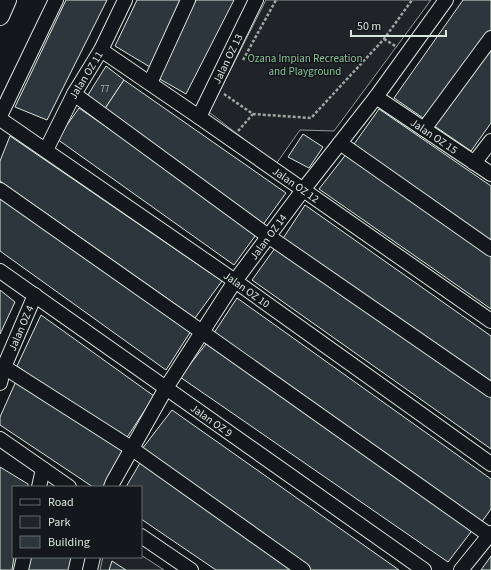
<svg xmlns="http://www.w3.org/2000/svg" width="491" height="570" font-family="'Source Sans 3',sans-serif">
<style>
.green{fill:#202428;stroke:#939e99}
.building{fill:#2c363c;stroke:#d8e6dc}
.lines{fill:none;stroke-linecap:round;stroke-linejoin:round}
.minor-casing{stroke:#d8e6dc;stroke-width:16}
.major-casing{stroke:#d8e6dc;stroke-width:20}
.path{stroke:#9da8a2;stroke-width:2.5;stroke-dasharray:3 2;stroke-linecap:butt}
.minor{stroke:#14181c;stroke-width:14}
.major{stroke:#14181c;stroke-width:18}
.labels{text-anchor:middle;stroke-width:3;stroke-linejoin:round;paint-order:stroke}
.number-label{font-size:9px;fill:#adbab4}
.street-label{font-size:11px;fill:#d8e6dc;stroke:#14181c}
.park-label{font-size:11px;fill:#8ac095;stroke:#14181c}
</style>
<rect width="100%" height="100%" fill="#14181c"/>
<g class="green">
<polygon points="266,0 431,0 334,131 300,130 276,164 209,112"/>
<polygon points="141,555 164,570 100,570 103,557 141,557"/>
</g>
<g class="building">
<polygon points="66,0 107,0 47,120 15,107"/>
<polygon points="137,0 182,0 150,67 115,46"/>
<polygon points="196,0 234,0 186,94 158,78"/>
<polygon points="463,0 491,0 491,31 426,120 394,98"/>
<polygon points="491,46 491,123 471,151 433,125"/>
<polygon points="106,66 124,80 104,110 86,98"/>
<polygon points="124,80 286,193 262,226 104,110"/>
<polygon points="79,108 258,232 234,265 57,139"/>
<polygon points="379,109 491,186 491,244 352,147"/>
<polygon points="303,134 323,147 309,168 288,157"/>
<polygon points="10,136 222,281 195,318 0,181 0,161"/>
<polygon points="347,153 491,254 491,309 319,189"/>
<polygon points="0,198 191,331 166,370 0,251"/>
<polygon points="305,205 491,336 491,382 282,240"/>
<polygon points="275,248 491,395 491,449 252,280"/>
<polygon points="0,290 15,302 0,334"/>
<polygon points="237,298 491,479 491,509 481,523 214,333"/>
<polygon points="41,315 154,396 124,442 17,366"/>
<polygon points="206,344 474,528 448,562 180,377"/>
<polygon points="17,379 124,451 104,487 93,487 0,425 0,417"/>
<polygon points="172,410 399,570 311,570 142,449"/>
<polygon points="140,463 294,570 216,570 141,519 141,487 126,487"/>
<polygon points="0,467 28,484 28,487 13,487 13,557 14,557 12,570 0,570"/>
<polygon points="491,556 491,570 481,570"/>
<polygon points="29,557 71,557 68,570 27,570"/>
<polygon points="112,561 126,570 109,570"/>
</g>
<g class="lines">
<g class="minor-casing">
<g id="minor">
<path id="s1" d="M101,50L199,117L491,321"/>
<polyline points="150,83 188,0"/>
<polyline points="74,94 268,236 491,390"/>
<path id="s2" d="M376,97L491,174"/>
<polyline points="0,116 56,0"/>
<path id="s3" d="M199,117L256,0"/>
<path id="s4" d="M0,119L235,281L491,464"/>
<polyline points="424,129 491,38"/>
<polyline points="340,143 491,249"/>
<path id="s5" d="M46,150L74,94L101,50L125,0"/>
<polyline points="474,163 491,141"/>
<polyline points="0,190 202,332 489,535"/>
<path id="s6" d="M0,271L424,570"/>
<polyline points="0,366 4,367 131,448 303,570"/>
<path id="s7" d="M0,383L4,367L35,295"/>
<polyline points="0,439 69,487"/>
<polyline points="39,487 43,469"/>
<path id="s8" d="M111,487L113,482L166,388L235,281L303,190L376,97L446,0"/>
<polyline points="141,536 191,570"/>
<polyline points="21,570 24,557"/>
<polyline points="90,570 93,557"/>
<polyline points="461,570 491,533"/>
</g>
</g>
<g class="major-casing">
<polyline id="major" points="0,16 7,0"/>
</g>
<g class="path">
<polyline points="384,39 397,47"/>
<polyline points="243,60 276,0"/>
<polyline points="224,94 253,114 311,118 384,39 412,0"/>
<polyline points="238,131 253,114"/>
</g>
<use href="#minor" class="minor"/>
<use href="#major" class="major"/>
</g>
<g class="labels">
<g class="number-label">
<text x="105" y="92">77</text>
</g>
<g class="street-label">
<text dy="4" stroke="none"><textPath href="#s3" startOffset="65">Jalan OZ 13</textPath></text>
<text dy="4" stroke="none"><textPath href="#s5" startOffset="85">Jalan OZ 11</textPath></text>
<text dy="4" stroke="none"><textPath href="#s2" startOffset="70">Jalan OZ 15</textPath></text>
<text dy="4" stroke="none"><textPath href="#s1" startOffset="237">Jalan OZ 12</textPath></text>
<text dy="4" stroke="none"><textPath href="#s8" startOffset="296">Jalan OZ 14</textPath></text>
<text dy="4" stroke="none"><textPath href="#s4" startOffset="300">Jalan OZ 10</textPath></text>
<text dy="4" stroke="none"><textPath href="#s7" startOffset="59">Jalan OZ 4</textPath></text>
<text dy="4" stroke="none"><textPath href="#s6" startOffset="259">Jalan OZ 9</textPath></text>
</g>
<g class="park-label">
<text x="305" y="62">Ozana Impian Recreation<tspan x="305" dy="13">and Playground</tspan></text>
</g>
</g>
<rect x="12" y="486" width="130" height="72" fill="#14181c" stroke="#626a69"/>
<rect x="20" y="499" width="20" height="6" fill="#14181c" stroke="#626a69"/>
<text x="48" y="506" font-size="12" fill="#d8e6dc">Road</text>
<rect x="20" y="516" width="20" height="12" fill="#202428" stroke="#626a69"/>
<text x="48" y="526" font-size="12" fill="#d8e6dc">Park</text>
<rect x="20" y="536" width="20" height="12" fill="#2c363c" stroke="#626a69"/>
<text x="48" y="546" font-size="12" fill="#d8e6dc">Building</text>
<path d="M351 30v6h95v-6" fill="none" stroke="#d8e6dc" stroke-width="2"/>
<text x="357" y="30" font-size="12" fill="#d8e6dc" stroke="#14181c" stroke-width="3" paint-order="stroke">50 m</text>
</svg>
